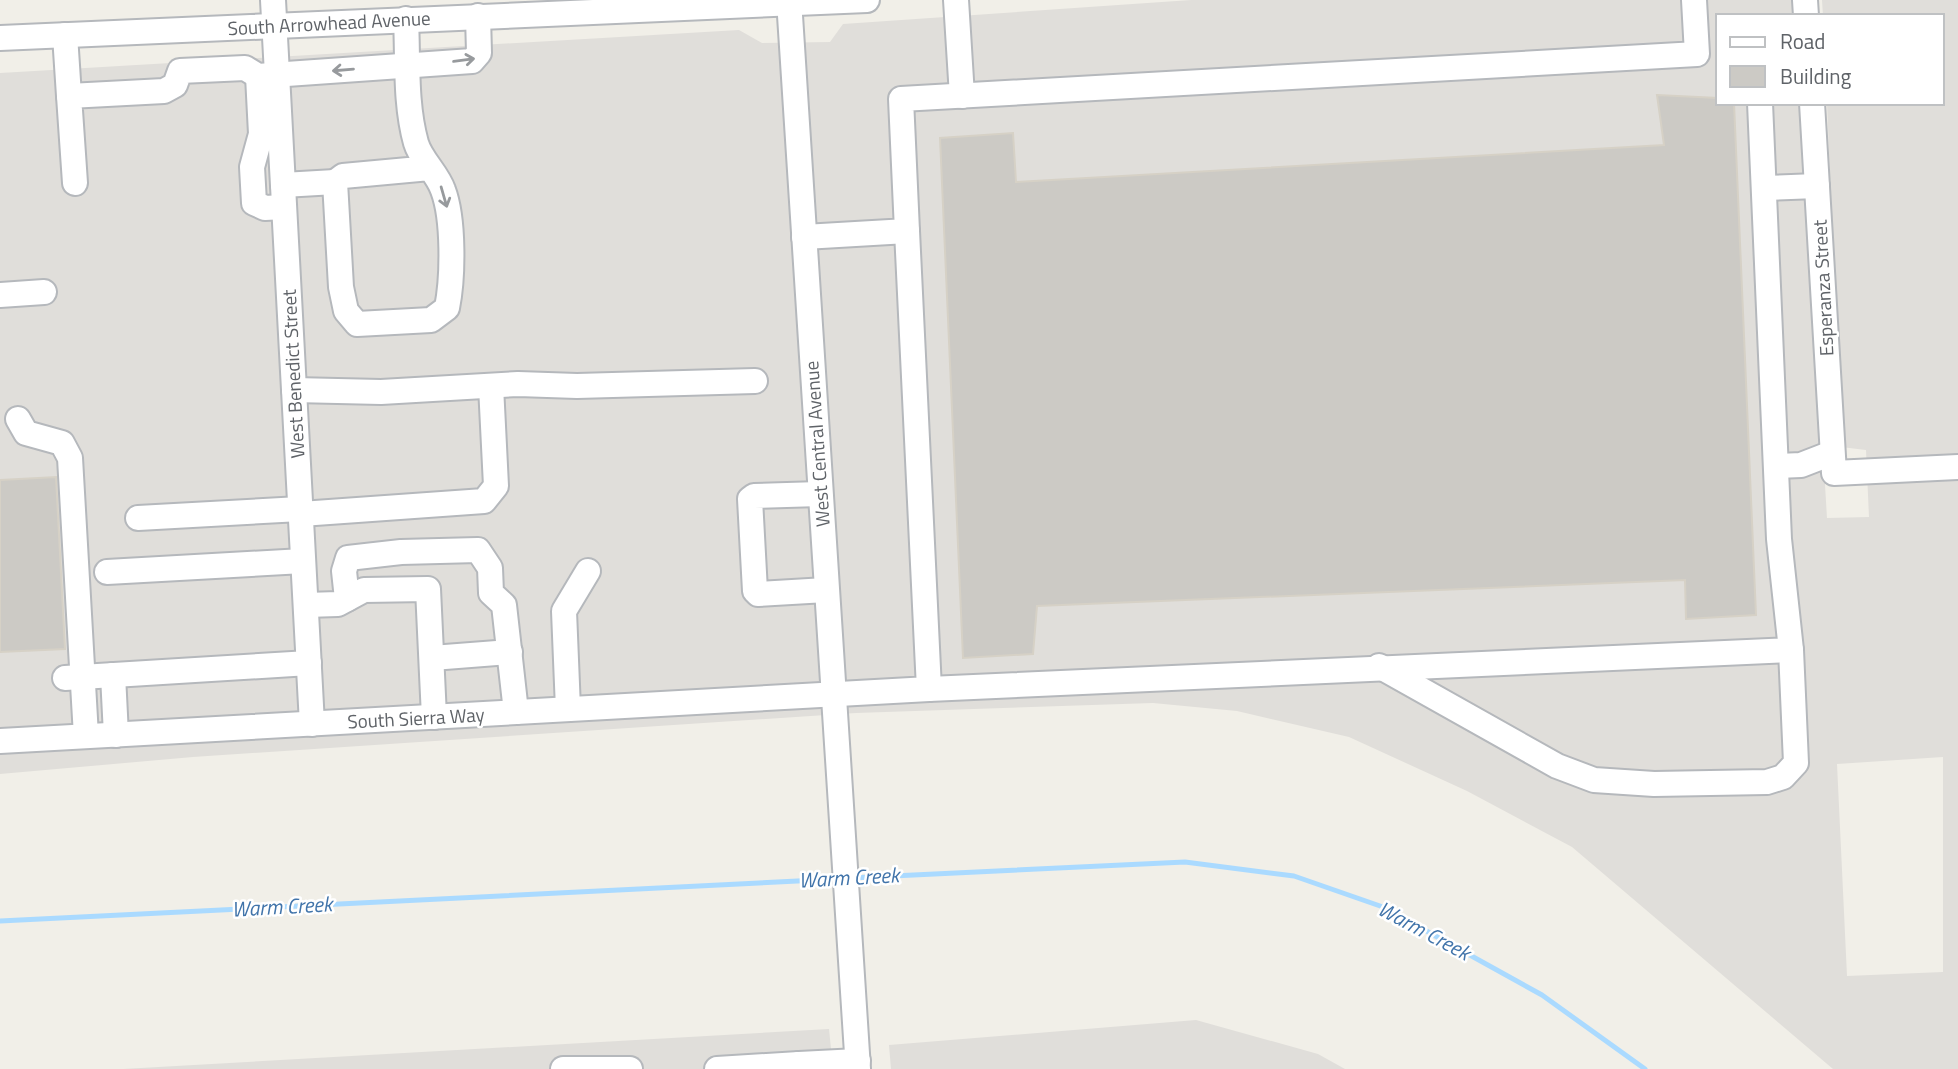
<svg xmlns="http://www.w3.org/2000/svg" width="1958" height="1069" font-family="'Titillium Web',sans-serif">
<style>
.industrial{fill:#e0deda;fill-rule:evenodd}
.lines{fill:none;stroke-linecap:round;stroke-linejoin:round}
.stream{stroke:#aadaff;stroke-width:5}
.building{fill:#cccac5;stroke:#d6d1c6;stroke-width:2}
.minor-casing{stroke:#b5b8bc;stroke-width:28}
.minor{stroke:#fff;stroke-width:24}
.oneway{stroke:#979a9d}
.labels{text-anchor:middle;stroke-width:5;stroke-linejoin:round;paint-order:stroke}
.street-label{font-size:19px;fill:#5f6368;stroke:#fff}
.water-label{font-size:21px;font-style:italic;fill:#4174aa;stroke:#fff}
</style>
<rect width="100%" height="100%" fill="#f1efe8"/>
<g class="industrial">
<path d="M1191,0H1796L1797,16H1718V103H1802L1827,518L1869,517L1866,450L1841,447L1827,103H1942V16H1823L1822,0H1958V1069H1833L1572,847L1467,791L1349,737L1237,711L1153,703L856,713L193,757L0,774V73L739,30L762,43L830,42L843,24ZM1943,757V972L1847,976L1837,764Z"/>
<polygon points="1196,1020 1318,1054 1345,1069 891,1069 889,1045"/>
<polygon points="829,1029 833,1069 123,1069"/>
</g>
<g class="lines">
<g class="stream">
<polyline points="851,878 1185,862 1294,876 1383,907 1542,995 1645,1069"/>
<polyline points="0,921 838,879"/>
</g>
</g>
<g class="building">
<polygon points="1657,95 1718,98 1718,103 1734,103 1756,615 1686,619 1685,580 1037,606 1033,654 963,658 940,138 1013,133 1016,182 1664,145"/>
<polygon points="56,477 65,649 0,652 0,480"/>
</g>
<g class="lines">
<g class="minor-casing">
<g id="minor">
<polyline points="273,0 312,724"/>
<polyline points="789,0 858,1069"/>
<polyline points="956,0 962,96"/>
<polyline points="1805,0 1806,16"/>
<path d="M406,19C408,60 405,104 416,143C421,160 437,173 443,190C454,219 453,278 447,308L431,320L357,324L346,311L341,287L335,182L343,176L430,168"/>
<polyline points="65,35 69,96"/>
<polyline points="0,38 867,0"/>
<polyline points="258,76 261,134 252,167 254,203 265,208 284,207"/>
<polyline points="1812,103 1834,473 1958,467"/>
<polyline points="75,183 69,96 164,91 175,85 180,71 245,68 258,76 472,61 479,53 478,16"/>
<polyline points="283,185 335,182"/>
<polyline points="1764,188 1817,186"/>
<polyline points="804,237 907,231 901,99 1697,54 1694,0"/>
<polyline points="0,295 44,292"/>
<polyline points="294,390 381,392 518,384 577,386 755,381"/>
<polyline points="18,419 26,433 62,443 70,458 86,736"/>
<polyline points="1776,466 1801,465 1832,453"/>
<polyline points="820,494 754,496 750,499 755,591 758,594 826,590"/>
<polyline points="301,514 484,501 496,486 491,386"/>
<polyline points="138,518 300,509"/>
<polyline points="107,572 303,561"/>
<polyline points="347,599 344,571 348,558 401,552 478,550 490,568 491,593 504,605 516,712"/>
<polyline points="306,605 338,604 364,590 428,589 434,717"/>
<polyline points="432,658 510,652"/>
<polyline points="1379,666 1557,766 1594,780 1654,784 1767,782 1783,777 1796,763 1791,650"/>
<polyline points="113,675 116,735"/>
<polyline points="65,678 309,663"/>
<polyline points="929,689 1791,650 1779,539 1760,103"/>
<polyline points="568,709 564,611 588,571"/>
<polyline points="0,741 929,689 907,231"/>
<polyline points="799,1064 858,1061"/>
<polyline points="563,1069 630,1069"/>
<polyline points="717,1069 799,1064 799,1069"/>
</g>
</g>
<use href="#minor" class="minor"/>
</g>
<defs><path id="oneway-shaft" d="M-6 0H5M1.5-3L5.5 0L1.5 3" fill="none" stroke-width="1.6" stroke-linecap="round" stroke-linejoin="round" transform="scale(1.75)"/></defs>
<g class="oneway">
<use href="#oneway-shaft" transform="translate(464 60) rotate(-8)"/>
<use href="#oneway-shaft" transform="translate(343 70) rotate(175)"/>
<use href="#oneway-shaft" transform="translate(444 197) rotate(74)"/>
</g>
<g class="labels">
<g class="street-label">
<text transform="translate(329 23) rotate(-3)" y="7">South Arrowhead Avenue</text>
<text transform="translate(1823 288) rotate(-93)" y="7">Esperanza Street</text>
<text transform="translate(293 374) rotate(-93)" y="7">West Benedict Street</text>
<text transform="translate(817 444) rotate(-94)" y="7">West Central Avenue</text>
<text transform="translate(416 718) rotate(-3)" y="7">South Sierra Way</text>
</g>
<g class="water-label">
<text transform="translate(849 878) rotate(-3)" y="7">Warm Creek</text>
<text transform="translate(282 907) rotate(-3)" y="7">Warm Creek</text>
<text transform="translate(1424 931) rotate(28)" y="7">Warm Creek</text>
</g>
</g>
<rect x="1716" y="14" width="228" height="91" fill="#ffffff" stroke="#bfc1c3" stroke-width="2"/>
<rect x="1730" y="37" width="35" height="10" fill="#ffffff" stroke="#bfc1c3" stroke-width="2"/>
<text x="1780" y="49" font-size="21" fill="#5f6368">Road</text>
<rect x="1730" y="66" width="35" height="21" fill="#cccac5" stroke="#bfc1c3" stroke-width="2"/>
<text x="1780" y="84" font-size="21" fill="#5f6368">Building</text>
</svg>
